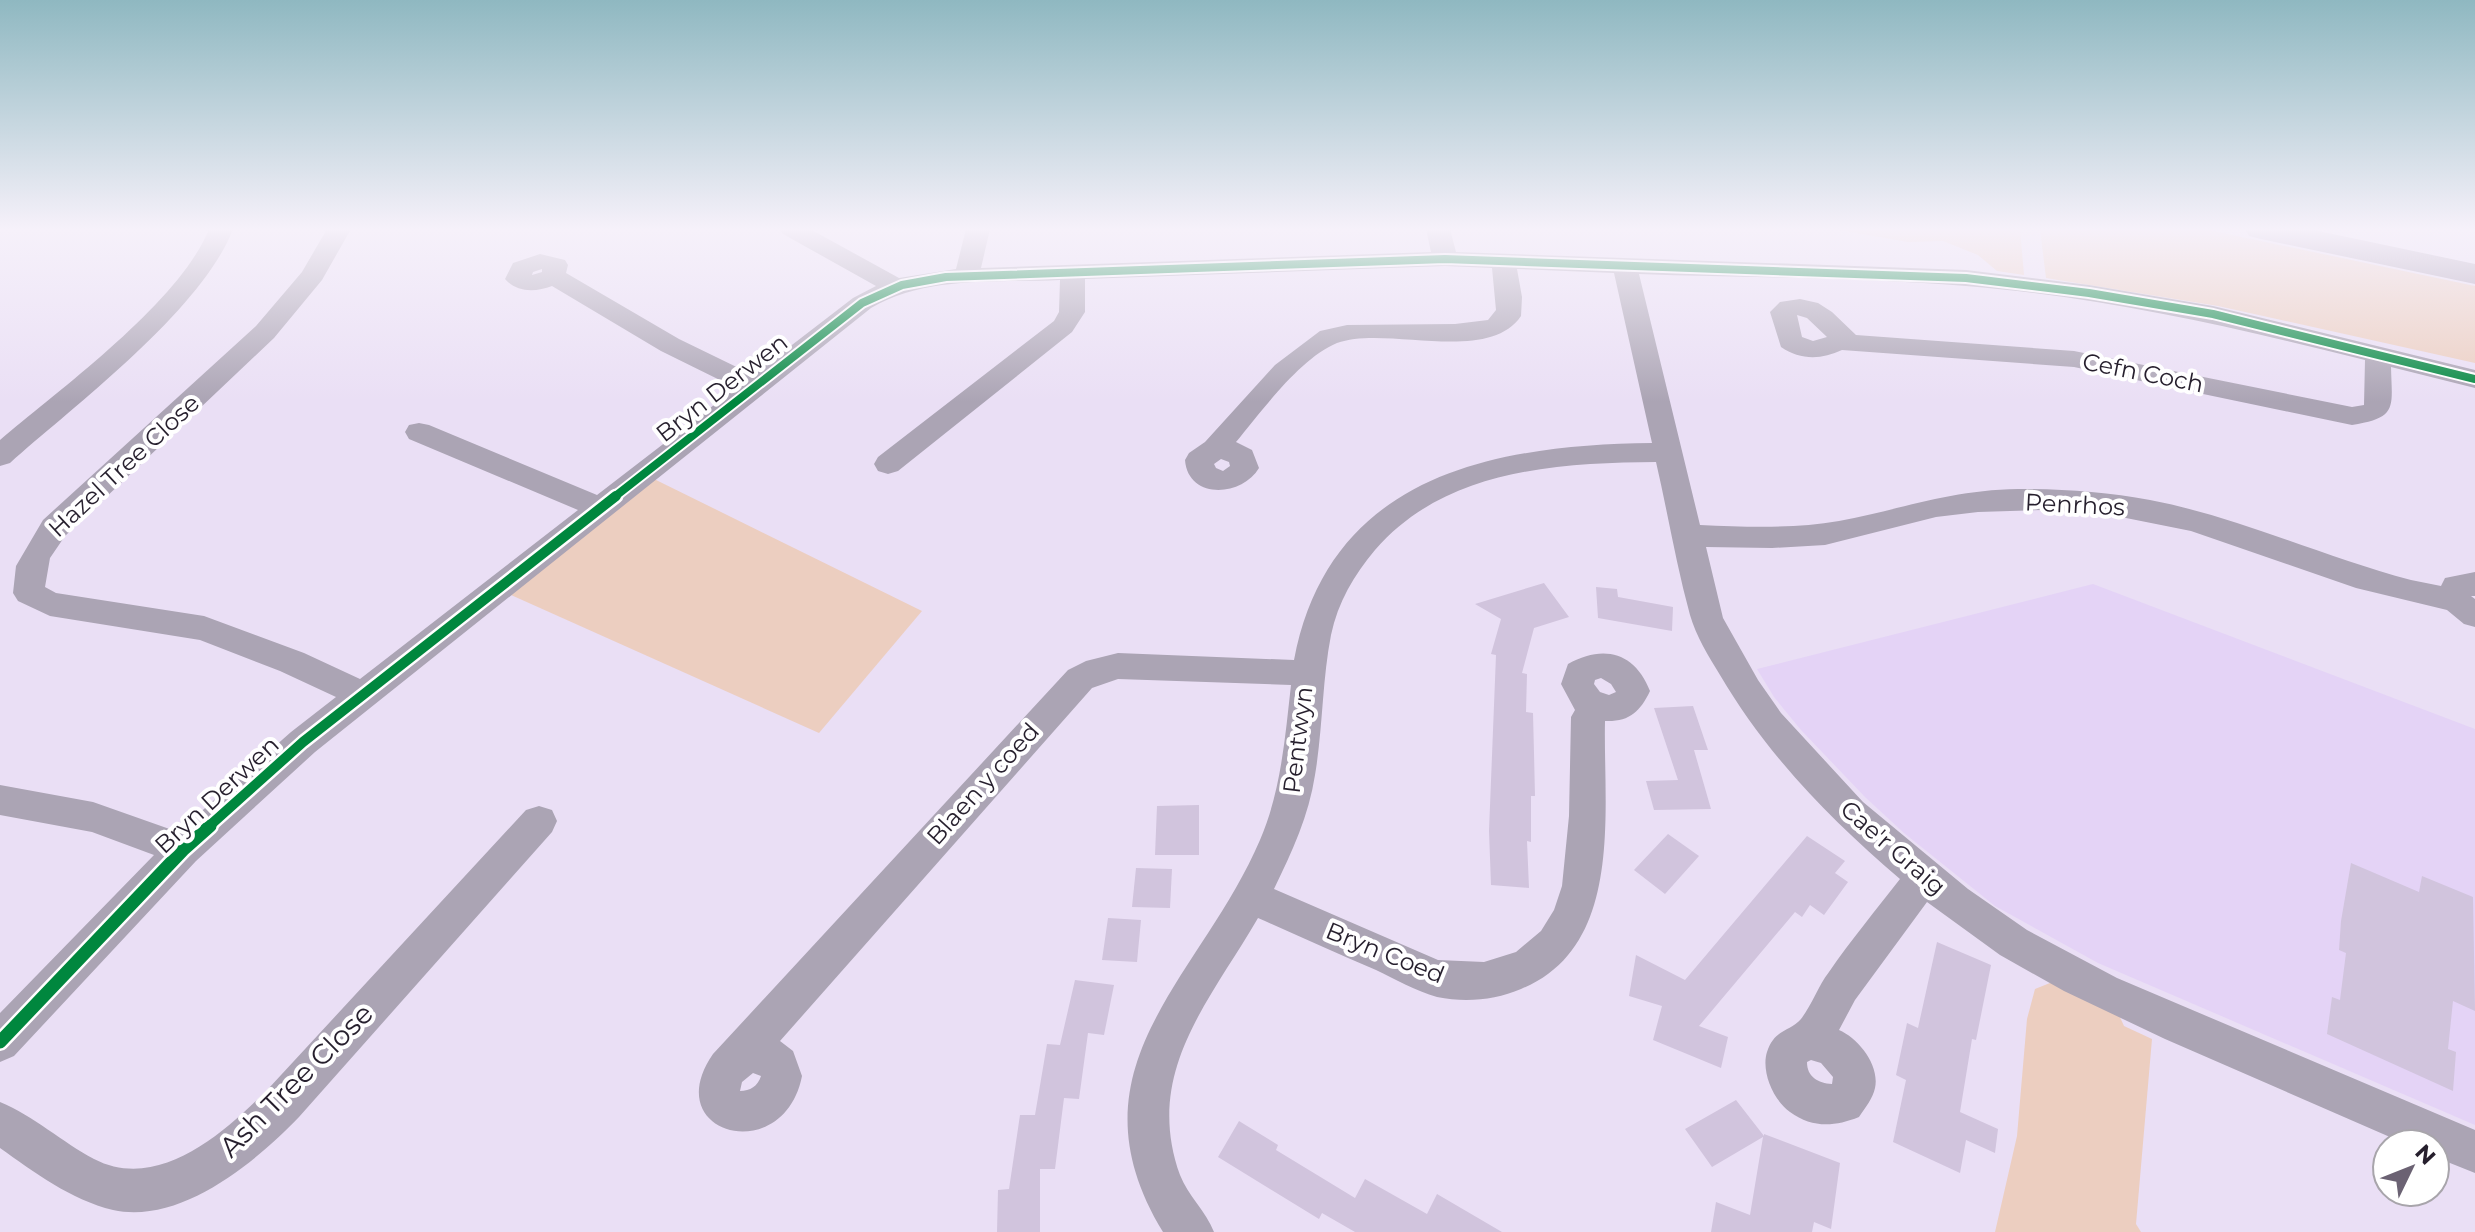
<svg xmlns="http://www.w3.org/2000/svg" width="2475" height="1232" font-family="Montserrat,sans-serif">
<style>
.built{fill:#e4d3f6}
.green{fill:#eccec0}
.building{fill:#d1c4dd}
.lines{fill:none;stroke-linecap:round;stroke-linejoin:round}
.minor{fill:#aba4b4;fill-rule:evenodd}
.highway{fill:#aa9fb4;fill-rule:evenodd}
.cycleway-far2-casing{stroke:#fff;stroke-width:12}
.cycleway-far1-casing{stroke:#fff;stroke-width:15}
.cycleway-casing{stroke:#fff;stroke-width:18}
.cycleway-far2{stroke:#00873e;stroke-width:8}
.cycleway-far1{stroke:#00873e;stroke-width:10}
.cycleway{stroke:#00873e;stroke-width:13}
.labels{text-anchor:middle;stroke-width:8;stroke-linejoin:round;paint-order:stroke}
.street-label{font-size:24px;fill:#261f2d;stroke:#fff}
.near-street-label{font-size:28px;fill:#261f2d;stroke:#fff}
</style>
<rect width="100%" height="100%" fill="#eadff5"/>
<polygon class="built" points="2093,584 2475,729 2475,1125 2098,963 1995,906 1904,833 1865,797 1801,730 1774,697 1757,669"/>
<g class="green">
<polygon points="1834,229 2020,229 2024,275 1997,271 1978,255 1943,241 1908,242"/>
<polygon points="2040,229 2204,229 2475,286 2475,363 2218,306 2046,278"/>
<polygon points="652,478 922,611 819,733 511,595"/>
<polygon points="2055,981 2119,1015 2124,1026 2152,1039 2136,1224 2141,1232 1995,1232 2017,1136 2027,1019 2035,989"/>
</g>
<g class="building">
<polygon points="1544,583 1569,617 1534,628 1522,673 1527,674 1526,712 1533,713 1534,753 1535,796 1531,796 1531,842 1527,841 1529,888 1491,885 1489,831 1496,655 1491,654 1501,619 1475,604"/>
<polygon points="1596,587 1617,589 1618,597 1673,607 1672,631 1598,618"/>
<polygon points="1693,706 1708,750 1694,750 1711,809 1654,810 1646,781 1678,780 1654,708"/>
<polygon points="1199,805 1199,855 1155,855 1157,806"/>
<polygon points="1668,834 1699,856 1665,894 1634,870"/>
<polygon points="1807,836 1845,861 1835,873 1848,882 1824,915 1810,905 1802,917 1795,912 1699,1026 1728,1037 1721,1068 1653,1040 1662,1006 1629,996 1636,955 1685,980"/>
<polygon points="2351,863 2419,892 2422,876 2473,897 2475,1011 2453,1001 2448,1049 2456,1052 2453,1091 2327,1034 2332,997 2340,1000 2346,953 2339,950 2341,921"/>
<polygon points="1136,868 1172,869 1170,908 1132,907"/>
<polygon points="1108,918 1141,920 1137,962 1102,960"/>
<polygon points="1937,942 1991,965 1976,1040 1972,1039 1960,1112 1998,1129 1995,1153 1966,1140 1960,1173 1893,1142 1906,1080 1896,1075 1907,1023 1918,1028"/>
<polygon points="1075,980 1114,985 1104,1035 1088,1033 1079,1099 1064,1098 1055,1169 1040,1169 1040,1232 997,1232 998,1190 1009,1189 1020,1115 1035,1115 1047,1044 1060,1045"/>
<polygon points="1736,1100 1764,1136 1764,1134 1840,1163 1831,1229 1814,1222 1812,1232 1711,1232 1716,1202 1750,1215 1763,1137 1712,1167 1685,1129"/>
<polygon points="1239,1121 1278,1145 1276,1150 1355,1198 1365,1179 1427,1214 1437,1194 1502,1232 1355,1232 1322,1213 1319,1219 1218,1157"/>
</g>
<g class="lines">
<g class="minor">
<path d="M209,229H233C202,310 75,405 10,463L0,466V440C60,389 180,302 209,229Z"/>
<path d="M327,229H351L322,280L274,338L65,536L50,558L45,587L56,593L204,616L304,653L360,679L578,510L409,439L405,432L409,425L419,423L429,425L597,495L736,388L661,351L552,286C536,292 517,293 505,279L513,263L540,254L565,260L568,265L566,273L679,339L753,375L853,298L876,286L783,234L780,229H810L899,278L956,269L966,229H990L981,268L1431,252L1426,229H1450L1456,252L1966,270L2089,285L2213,306L2475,370V388L2391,367C2392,408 2398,418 2352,425L2074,367L1842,350C1821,360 1800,360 1781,347L1770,312L1780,302L1800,299L1818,303L1832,312L1856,335L2074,351L2352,407L2364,405L2365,360C2233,327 2102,297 1966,286C1858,277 1748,278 1639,274L1700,525C1747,527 1794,529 1839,521C1903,509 1950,490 2018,489C2062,489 2107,492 2150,500C2239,517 2323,557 2411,580L2441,586L2445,578L2475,572V596H2471L2475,599V627L2464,624L2447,610L2356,588L2191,531L2106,514L2042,510L1978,512L1936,517L1825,545L1772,548L1706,547L1723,618L1758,680L1781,713L1863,802L1968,889L2027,930L2117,978L2475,1130V1173L2435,1157V1144H2406L2165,1039L2064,991L2000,955L1927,902L1855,1000L1839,1030C1858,1038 1880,1065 1875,1088C1873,1098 1865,1108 1859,1117C1834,1127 1812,1128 1790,1112C1773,1100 1761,1071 1767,1052C1775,1028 1790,1032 1801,1019C1812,1005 1818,986 1829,972C1851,940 1876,910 1900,879C1830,819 1767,755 1720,675C1709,657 1696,636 1690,615C1676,564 1668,514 1656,462C1557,463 1445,469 1375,550C1354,575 1338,602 1331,635C1322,681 1323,728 1315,775C1309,815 1292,852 1274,889L1438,960L1484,962L1516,952L1541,931L1554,910L1562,886L1569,816L1571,717L1575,710L1561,684L1568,664C1603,644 1635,652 1650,691C1640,712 1629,722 1605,721C1603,810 1625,947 1521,989C1495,1000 1466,1003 1437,997C1416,991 1395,979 1376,970C1336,953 1297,935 1258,918C1210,1001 1143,1072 1180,1175C1188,1196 1206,1211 1214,1232H1163C1063,1067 1200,980 1260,840C1281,791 1285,738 1291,685L1118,679L1092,688L780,1041L793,1051L802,1076C784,1168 657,1135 713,1054L1068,670L1086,661L1118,653L1294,660C1329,476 1491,445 1652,443L1614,273L1517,269L1522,297L1521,316C1488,365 1386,325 1337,343C1300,358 1261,412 1236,442L1252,450L1259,468C1242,497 1188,500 1185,460L1189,453L1205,442L1275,365L1320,331L1347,325L1455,324L1488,320L1496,310L1492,268L1445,266L1085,279V312L1072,332L898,471L888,474L878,471L874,464L878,457L1054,321L1059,312L1060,280C998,283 927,275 871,308L315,752L196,861L14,1056L0,1062V1013L154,855L92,832L0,815V785L93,802L178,832L291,732L336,697L280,671L200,640L50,616L18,601L13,593L16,566L43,520L256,326L302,272ZM542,269V272L532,275L533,272ZM1797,315L1807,318L1827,337L1813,341L1802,337ZM1221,459L1229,462L1230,466L1223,471L1216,468L1214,464ZM1601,678L1611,684L1616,692L1609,695L1600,692L1594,684L1595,680ZM1811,1060L1821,1063L1833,1077L1832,1084C1818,1083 1807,1077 1807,1062ZM753,1073L761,1076C758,1086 750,1091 740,1091L742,1082Z"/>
<path d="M539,806L552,810L557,821L552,832L299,1117C256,1162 180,1225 113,1210C71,1200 34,1172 0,1148V1102C34,1116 62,1142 94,1159C160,1193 227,1130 269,1088L526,810Z"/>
</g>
<polygon class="highway" points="2245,229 2309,229 2475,264 2475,284 2261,239 2249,236"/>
<g class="cycleway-far2-casing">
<polyline id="cycleway-far2" points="613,498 862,303 902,285 946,277 1445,259 1966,278 2089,293 2213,314 2475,379"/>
</g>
<g class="cycleway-far1-casing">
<polyline id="cycleway-far1" points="207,828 303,742 616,496"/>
</g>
<g class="cycleway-casing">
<polyline id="cycleway" points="0,1042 183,850 210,826"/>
</g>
<use href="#cycleway-far2" class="cycleway-far2"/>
<use href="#cycleway-far1" class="cycleway-far1"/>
<use href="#cycleway" class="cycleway"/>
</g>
<linearGradient id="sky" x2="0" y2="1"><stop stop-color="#8fb8c1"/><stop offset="0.57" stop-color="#f6f1fa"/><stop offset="1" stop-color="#f6f1fa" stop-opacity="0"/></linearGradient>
<rect width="2475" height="402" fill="url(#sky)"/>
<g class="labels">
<g class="street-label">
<text transform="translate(2143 373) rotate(11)" y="8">Cefn Coch</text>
<text transform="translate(722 388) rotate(-38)" y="8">Bryn Derwen</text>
<text transform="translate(124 466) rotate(-43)" y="8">Hazel Tree Close</text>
<text transform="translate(2075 505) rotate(3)" y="8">Penrhos</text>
<text transform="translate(1298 740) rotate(-83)" y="8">Pentwyn</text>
<text transform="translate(983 784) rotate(-48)" y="8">Blaen y coed</text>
<text transform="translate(217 795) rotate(-43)" y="8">Bryn Derwen</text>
<text transform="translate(1893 848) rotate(41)" y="8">Cae'r Graig</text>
<text transform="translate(1385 953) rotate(22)" y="8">Bryn Coed</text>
</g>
<g class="near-street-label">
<text transform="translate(296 1080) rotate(-45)" y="10">Ash Tree Close</text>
</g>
</g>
<g transform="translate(2411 1168) rotate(47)"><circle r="38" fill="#ffffff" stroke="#a8a5ab" stroke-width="2"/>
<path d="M0-6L14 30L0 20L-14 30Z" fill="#6b6273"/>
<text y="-12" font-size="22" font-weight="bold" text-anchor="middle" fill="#261f2d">N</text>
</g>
</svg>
